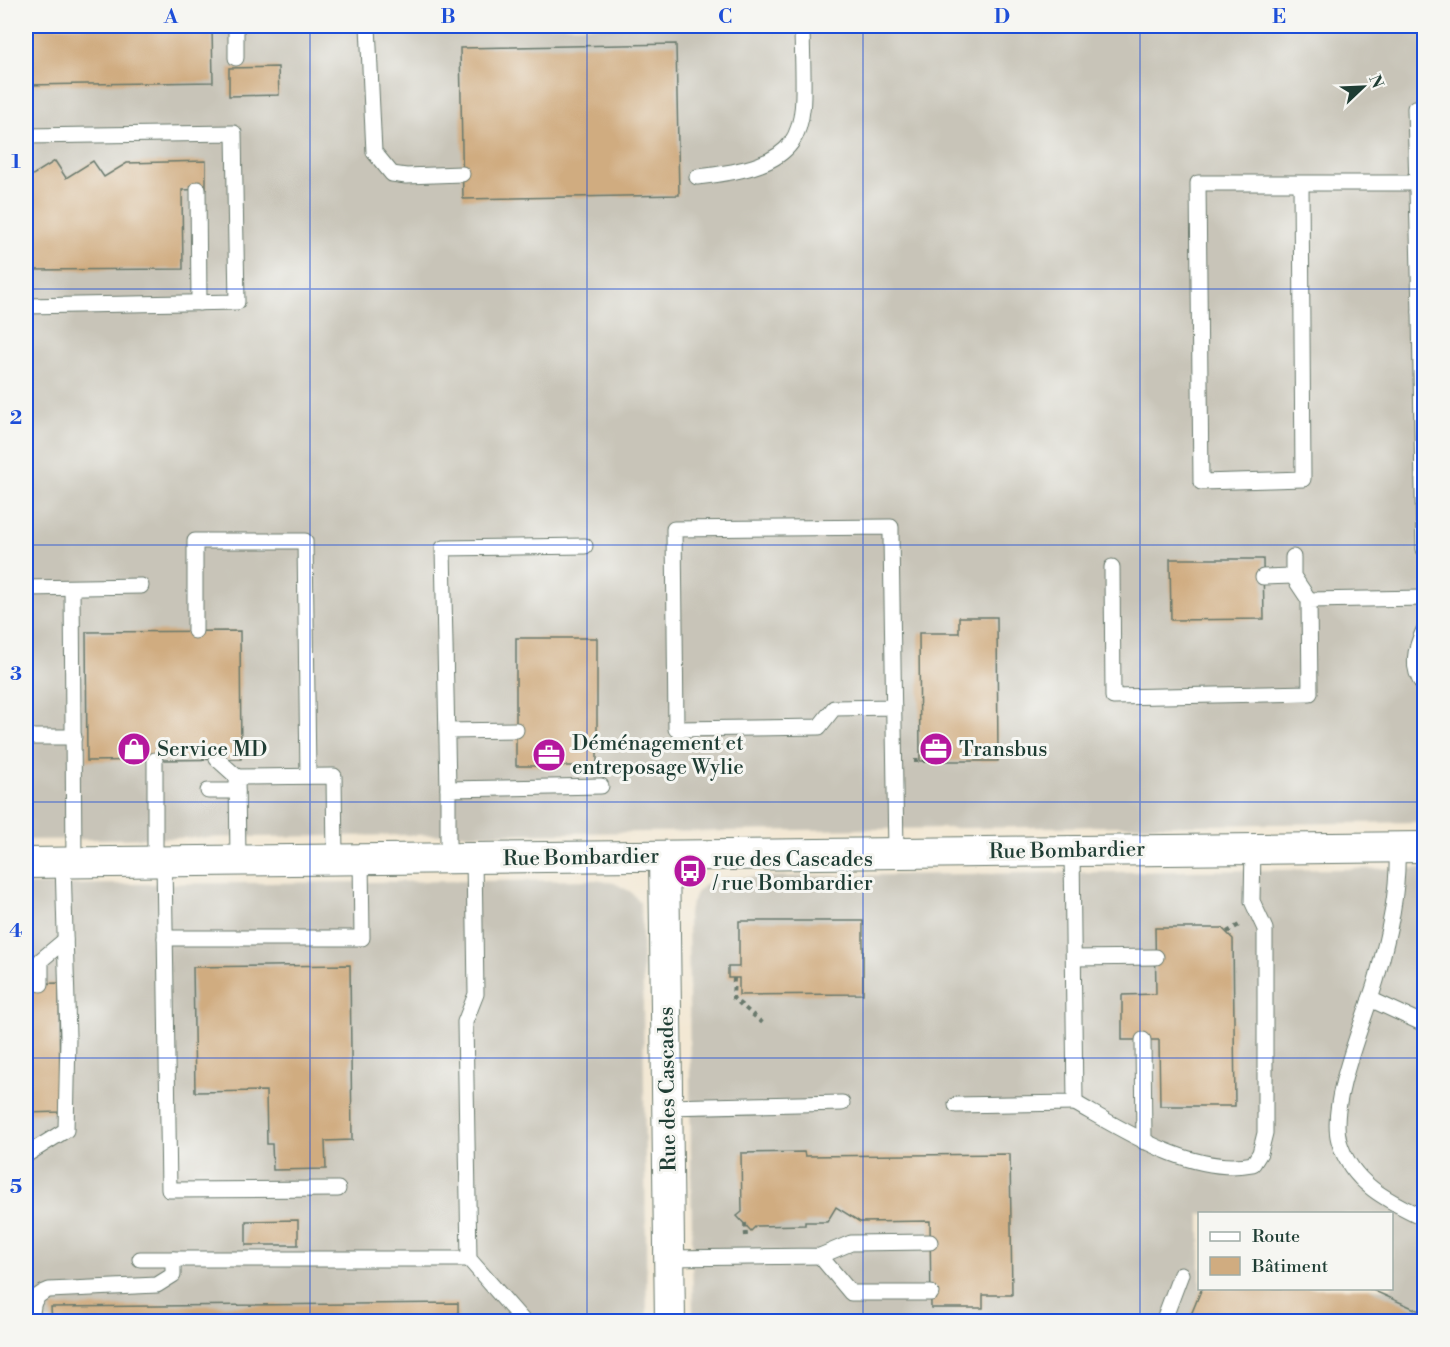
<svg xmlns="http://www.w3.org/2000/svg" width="1450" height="1347" font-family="'Libre Bodoni',serif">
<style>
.industrial{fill:#c8c4b8;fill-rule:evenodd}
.building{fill:#d0ac80}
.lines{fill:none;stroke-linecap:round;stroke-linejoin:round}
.service-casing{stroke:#69796c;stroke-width:17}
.minor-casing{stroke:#69796c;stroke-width:32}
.path{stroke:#69796c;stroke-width:4;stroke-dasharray:4.5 4.5;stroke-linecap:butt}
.service{stroke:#fff;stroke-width:15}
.minor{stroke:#fff;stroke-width:30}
.grid{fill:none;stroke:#1d4ed8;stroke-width:1.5;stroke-opacity:0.55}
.labels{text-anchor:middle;stroke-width:6;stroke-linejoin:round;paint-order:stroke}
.poi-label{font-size:21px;fill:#1f3d34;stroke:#f6f6f2;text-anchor:start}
.street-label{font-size:21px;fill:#1f3d34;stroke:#f6f6f2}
.neatline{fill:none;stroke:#1d4ed8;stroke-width:2}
.grid-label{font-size:20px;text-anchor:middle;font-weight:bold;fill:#1d4ed8}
</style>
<rect width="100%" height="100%" fill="#f6f6f2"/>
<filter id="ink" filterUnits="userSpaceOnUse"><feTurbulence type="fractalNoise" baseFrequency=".0167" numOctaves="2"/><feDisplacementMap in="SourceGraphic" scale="12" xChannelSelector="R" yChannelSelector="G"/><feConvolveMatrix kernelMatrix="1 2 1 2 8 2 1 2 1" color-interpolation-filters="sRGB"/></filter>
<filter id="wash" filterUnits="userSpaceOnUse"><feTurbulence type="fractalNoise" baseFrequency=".008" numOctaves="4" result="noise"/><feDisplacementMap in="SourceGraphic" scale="24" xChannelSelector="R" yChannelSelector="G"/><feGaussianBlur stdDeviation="1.35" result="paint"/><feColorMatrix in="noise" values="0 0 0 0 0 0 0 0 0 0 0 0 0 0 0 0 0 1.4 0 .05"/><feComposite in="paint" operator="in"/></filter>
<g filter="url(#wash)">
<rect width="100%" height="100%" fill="#f3e8d4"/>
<g class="industrial">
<polygon points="26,26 1424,26 1424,822 26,840"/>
<path d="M1424,868V1321L693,1322L688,913L696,893L704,885L721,878L737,877ZM1200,1214H1392V1288H1200Z"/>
<polygon points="595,880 614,883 631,892 640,903 642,920 647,1321 26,1321 26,885"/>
</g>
<g id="blocks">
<g class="building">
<polygon points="26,26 212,26 213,82 26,85"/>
<polygon points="676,44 679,195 463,199 460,48"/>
<polygon points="278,67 279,95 229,96 229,68"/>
<polygon points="55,161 66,178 93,161 104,177 127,163 206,161 206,189 182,190 183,269 26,270 26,174 28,178"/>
<polygon points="1170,559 1263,559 1264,619 1171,620"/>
<polygon points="959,617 997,617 998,761 920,761 919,633 959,633"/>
<polygon points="240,631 241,759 87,761 86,632"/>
<rect x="516" y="638" width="81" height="128"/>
<polygon points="739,921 863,921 863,994 739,995 739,978 728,978 728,967 739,967"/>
<polygon points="1155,928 1222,928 1233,939 1235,1106 1160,1106 1159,1040 1122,1040 1122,995 1156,994"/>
<polygon points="350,965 352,1140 325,1141 326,1169 273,1170 272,1144 267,1144 266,1091 195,1092 193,967"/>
<polygon points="59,983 60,1112 26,1113 26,984"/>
<polygon points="804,1152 805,1156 1010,1154 1012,1295 983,1295 983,1308 931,1308 930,1221 860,1222 836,1207 827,1222 805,1222 805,1225 756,1226 751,1231 737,1216 742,1212 741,1153"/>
<polygon points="298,1220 298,1245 246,1245 246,1221"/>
<polygon points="1202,1288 1368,1288 1424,1313 1424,1322 1188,1322"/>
<polygon points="458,1303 458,1322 52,1322 51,1307"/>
</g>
</g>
</g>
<g filter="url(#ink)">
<use href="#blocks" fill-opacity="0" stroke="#69796c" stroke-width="1.5"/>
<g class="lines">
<g class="service-casing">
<g id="service">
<polyline points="236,26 236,58"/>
<polyline points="368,26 374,152 392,174 406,176 462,174"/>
<polyline points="26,136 234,133 237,302 26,306"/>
<path d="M697,177C819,164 803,129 802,26"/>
<polyline points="1301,183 1303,479 1201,482 1198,183 1424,183"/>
<polyline points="198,189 199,303"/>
<polyline points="1420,312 1415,108 1424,108"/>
<polyline points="1424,312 1420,312 1424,549"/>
<polyline points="1293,557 1293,576 1309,600"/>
<polyline points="1112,567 1113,697 1310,693 1309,600 1424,598"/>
<polyline points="1263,577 1293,576"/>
<polyline points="26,588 141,586"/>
<polyline points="72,588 74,863"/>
<path d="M1424,630C1415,649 1410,668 1424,686"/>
<polyline points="195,631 195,541 305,541 308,776"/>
<polyline points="894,707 834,708 819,727 676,729 674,529 891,527 891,537 896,852"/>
<polyline points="447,731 516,730"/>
<polyline points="26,737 74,737"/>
<polyline points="217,759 237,777"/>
<polyline points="155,760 155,862"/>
<polyline points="448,789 443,548 585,546"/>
<polyline points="208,791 237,791"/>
<path d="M1397,846C1399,891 1389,934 1377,977C1366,1017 1328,1102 1339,1141C1351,1183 1388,1201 1424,1218"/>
<polyline points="448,858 448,789 601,786"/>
<polyline points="474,858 476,994 465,1022 469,1259 524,1322"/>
<polyline points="238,861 237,777 334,776 335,859"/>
<polyline points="164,862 169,1190 338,1189"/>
<polyline points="165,938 362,938 361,859"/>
<polyline points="1074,958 1156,957"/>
<polyline points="41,984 41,960 65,940"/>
<polyline points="1370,999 1424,1024"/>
<polyline points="1143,1040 1144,1142"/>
<path d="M1075,1103C1125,1131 1193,1176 1253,1164L1260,1153L1265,1133V929L1252,901L1253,848"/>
<polyline points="956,1105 1075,1103 1072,850"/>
<polyline points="667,1107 842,1103"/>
<polyline points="26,1155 66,1130 68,1037 63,863"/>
<polyline points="820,1256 851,1293 931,1293"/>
<polyline points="669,1258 820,1256 851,1243 930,1242"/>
<polyline points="140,1259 469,1259"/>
<path d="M32,1322C32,1305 32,1296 49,1290L157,1285L173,1275V1259"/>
<polyline points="1163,1322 1181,1274"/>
</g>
</g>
<g class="minor-casing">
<g id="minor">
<polyline points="664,856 670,1322"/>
<polyline points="26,863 1424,847"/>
</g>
</g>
<g class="path">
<polyline points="914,761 937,761"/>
<polyline points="1227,932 1239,925"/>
<polyline points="734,978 733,998 765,1025"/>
<polyline points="745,1223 746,1236"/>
</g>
<use href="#service" class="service"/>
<use href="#minor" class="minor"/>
</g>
</g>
<path class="grid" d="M310,26V1322M587,26V1322M863,26V1322M1140,26V1322M26,289H1424M26,545H1424M26,802H1424M26,1058H1424"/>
<defs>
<g id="shop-disc" transform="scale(1.725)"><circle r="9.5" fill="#b5179e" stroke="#f6f6f2"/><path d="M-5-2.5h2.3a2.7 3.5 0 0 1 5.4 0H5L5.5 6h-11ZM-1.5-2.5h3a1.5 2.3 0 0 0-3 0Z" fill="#fff"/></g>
<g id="office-disc" transform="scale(1.725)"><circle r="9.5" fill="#b5179e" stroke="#f6f6f2"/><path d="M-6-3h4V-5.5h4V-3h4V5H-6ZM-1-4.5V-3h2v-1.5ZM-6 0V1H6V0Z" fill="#fff"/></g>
<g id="bus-disc" transform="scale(1.725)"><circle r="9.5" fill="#b5179e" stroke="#f6f6f2"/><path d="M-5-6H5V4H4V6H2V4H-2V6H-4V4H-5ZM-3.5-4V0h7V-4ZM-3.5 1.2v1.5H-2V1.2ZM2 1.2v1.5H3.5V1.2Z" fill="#fff"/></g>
</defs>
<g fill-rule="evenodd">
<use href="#shop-disc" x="134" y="749"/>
<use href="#office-disc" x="936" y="749"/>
<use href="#office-disc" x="549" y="755"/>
<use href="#bus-disc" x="690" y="871"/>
</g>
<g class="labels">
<g class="poi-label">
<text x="572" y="750">Déménagement et<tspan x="572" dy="24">entreposage Wylie</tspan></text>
<text x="157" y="756">Service MD</text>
<text x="959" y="756">Transbus</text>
<text x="713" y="866">rue des Cascades<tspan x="713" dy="24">/ rue Bombardier</tspan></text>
</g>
<g class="street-label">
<text transform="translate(1067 850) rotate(-1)" y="7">Rue Bombardier</text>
<text transform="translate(581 857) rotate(-1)" y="7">Rue Bombardier</text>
<text transform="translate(667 1089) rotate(-91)" y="7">Rue des Cascades</text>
</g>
</g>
<rect width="1450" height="1347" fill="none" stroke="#f6f6f2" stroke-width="66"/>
<rect x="1198" y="1212" width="195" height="78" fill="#f6f6f2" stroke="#a0aca6" stroke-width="1.5"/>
<rect x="1210" y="1232" width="30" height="9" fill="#ffffff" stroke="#a0aca6" stroke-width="1.5"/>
<text x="1252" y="1242" font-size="18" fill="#1f3d34">Route</text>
<rect x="1210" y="1257" width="30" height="18" fill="#d0ac80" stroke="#a0aca6" stroke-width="1.5"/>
<text x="1252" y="1272" font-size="18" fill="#1f3d34">Bâtiment</text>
<g transform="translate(1363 87) rotate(67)" stroke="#f6f6f2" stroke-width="4.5" paint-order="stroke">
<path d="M0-4.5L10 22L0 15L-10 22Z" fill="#1f3d34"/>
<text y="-9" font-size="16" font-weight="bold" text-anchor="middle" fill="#1f3d34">N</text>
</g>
<rect x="33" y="33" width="1384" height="1281" class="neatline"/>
<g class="grid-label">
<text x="171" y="23">A</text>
<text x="448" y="23">B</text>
<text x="725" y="23">C</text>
<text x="1002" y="23">D</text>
<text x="1279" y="23">E</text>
<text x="16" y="168">1</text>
<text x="16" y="424">2</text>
<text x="16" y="680">3</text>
<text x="16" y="937">4</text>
<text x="16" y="1193">5</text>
</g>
</svg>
